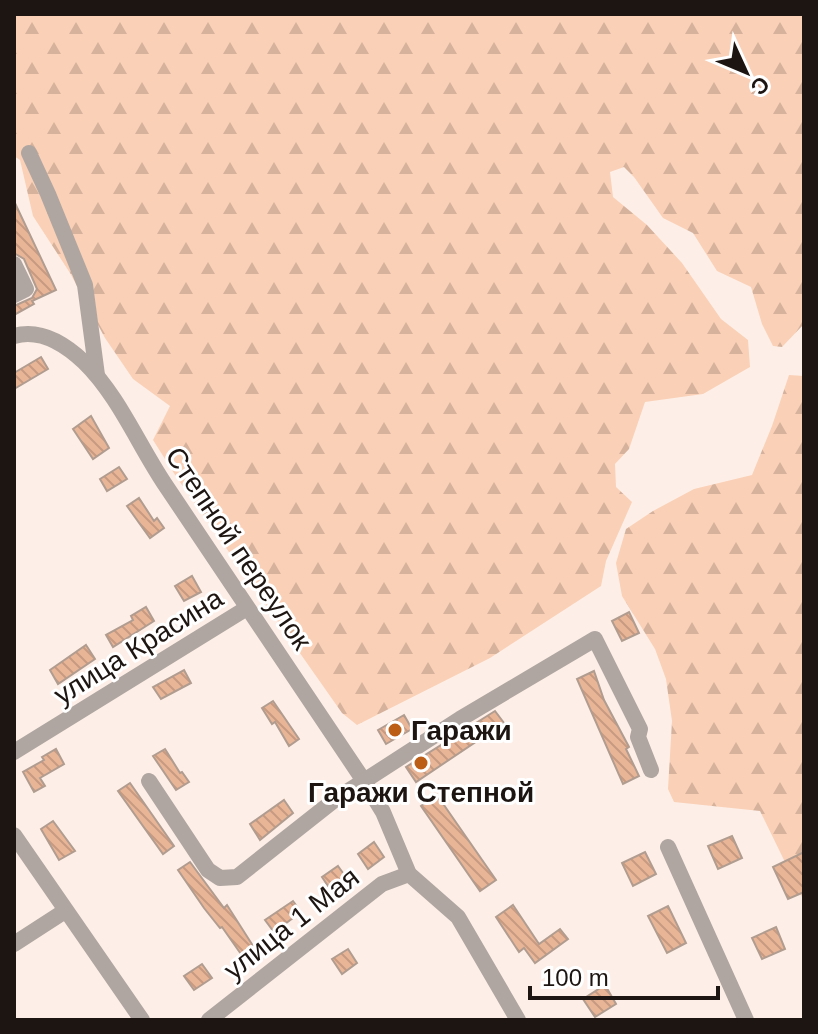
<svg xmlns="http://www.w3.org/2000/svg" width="818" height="1034" font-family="Helvetica,sans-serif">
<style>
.forest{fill:url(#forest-firs)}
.building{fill:url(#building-back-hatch);stroke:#b19c90;stroke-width:2}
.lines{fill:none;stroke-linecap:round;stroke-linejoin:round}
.minor{stroke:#b0a6a1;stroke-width:16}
.poi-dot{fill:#bd5e16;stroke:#fff;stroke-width:3}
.labels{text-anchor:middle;stroke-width:6;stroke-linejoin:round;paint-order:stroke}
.street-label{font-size:28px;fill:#1d1511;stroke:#fff}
.poi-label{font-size:28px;font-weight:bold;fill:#1d1511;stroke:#fff;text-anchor:start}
</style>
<defs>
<pattern id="forest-firs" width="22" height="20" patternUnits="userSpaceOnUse" patternTransform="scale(2)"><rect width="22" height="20" fill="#fad0b7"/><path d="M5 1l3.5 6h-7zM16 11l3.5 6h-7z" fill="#d6b29c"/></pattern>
<pattern id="building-back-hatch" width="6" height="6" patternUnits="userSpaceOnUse" patternTransform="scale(2)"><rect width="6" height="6" fill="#e9b597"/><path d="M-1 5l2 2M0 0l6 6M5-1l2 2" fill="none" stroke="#c79b81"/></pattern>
</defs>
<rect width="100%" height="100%" fill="#fdefe7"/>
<g class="forest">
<polygon points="14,14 804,14 804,324 782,347 773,346 762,324 751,287 717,271 693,233 663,218 634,177 624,167 610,172 613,197 647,225 682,263 721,319 748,340 750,367 703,394 645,402 629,449 615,464 616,487 632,502 606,561 601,586 490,658 357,725 342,713 177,478 153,440 170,406 133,379 105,338 70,273 33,216 20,160 14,156"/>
<polygon points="789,375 804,376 804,901 760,811 674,802 668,789 672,721 666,679 655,649 622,596 616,563 626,529 653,511 694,489 752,475 772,426"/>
</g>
<g class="building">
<polygon points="14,201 56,290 32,301 34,304 14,315 14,306 32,298 37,289 24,259 14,253"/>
<polygon points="41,357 48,369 14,389 14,373"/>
<polygon points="91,416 109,448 93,459 73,429"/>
<polygon points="119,467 127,479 107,491 100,479"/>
<polygon points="139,498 154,521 157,518 164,528 150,538 127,506"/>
<polygon points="192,576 201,592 184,601 175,586"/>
<polygon points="146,607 154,621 113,647 106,635 133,620 131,616"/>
<polygon points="629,612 639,633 622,641 612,621"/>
<polygon points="86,645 95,659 58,684 50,670"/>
<polygon points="184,670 191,683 161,699 153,687"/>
<polygon points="594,671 604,700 629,747 626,749 639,776 623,784 577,679"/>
<polygon points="273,701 299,739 289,746 275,722 272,724 262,708"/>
<polygon points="495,711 504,723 416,782 406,767"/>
<polygon points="404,715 412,729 386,744 378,730"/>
<polygon points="56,749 64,764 40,778 45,786 34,792 23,772 44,760 42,757"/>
<polygon points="165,749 180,773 182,772 189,782 176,790 153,756"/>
<polygon points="130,783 174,846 163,854 118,791"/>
<polygon points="437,795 496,880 480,891 421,806"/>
<polygon points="284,800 293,813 260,840 250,824"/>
<polygon points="53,821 75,851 59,860 41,829"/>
<polygon points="732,836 742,858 718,869 708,846"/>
<polygon points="374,842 384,857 368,869 358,854"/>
<polygon points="645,852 656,874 633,886 622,863"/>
<polygon points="804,852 804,892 788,899 773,867"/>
<polygon points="190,862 224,908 227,905 255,949 243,957 222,927 220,928 204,908 178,870"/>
<polygon points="338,866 348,880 332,892 322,877"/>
<polygon points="293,901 301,912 274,932 265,920"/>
<polygon points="513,905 539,944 560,929 568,939 535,963 524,948 519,952 496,917"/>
<polygon points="668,906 686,943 667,953 648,916"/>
<polygon points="776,927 785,949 762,959 752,938"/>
<polygon points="348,949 357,963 342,974 332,959"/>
<polygon points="202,964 212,978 194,990 184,976"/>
<polygon points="605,985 616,1004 595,1017 583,999"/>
</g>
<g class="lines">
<g class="minor">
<polyline points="29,153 48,194 85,285 97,375"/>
<polyline points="14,264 26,289 14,295"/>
<path d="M14,336C41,328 65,344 84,362C118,395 138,444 164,483C230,583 297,682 364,781L337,798L237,877L220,878L208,870L149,781"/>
<polyline points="14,752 247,608"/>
<polyline points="14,835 142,1020"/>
<polyline points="668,847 746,1020"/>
<polyline points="14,944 65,911"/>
<polyline points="209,1020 382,884 409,874"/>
<polyline points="518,1020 458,917 409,874 383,812 364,781 460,719 595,639 640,729 638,737 651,770"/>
</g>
</g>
<g class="poi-dot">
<circle cx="395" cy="730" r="8"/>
<circle cx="421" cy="763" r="8"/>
</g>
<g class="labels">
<g class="street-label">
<text transform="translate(239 548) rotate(56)" y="10">Степной переулок</text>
<text transform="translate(138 646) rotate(-32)" y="10">улица Красина</text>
<text transform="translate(291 923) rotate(-38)" y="10">улица 1 Мая</text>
</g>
<g class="poi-label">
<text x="411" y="740">Гаражи</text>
<text x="421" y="802" text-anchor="middle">Гаражи Степной</text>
</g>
</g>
<rect width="818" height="1034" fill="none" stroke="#1d1511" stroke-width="32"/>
<g transform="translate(746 72) rotate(134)" stroke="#ffffff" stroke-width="6" paint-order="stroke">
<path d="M0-6L14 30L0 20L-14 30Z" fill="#1d1511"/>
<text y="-12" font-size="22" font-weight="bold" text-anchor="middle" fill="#1d1511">С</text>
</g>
<path d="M530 986v12h188v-12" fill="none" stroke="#1d1511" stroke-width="4"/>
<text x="542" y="986" font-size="24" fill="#1d1511" stroke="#ffffff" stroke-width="6" paint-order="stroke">100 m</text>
</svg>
